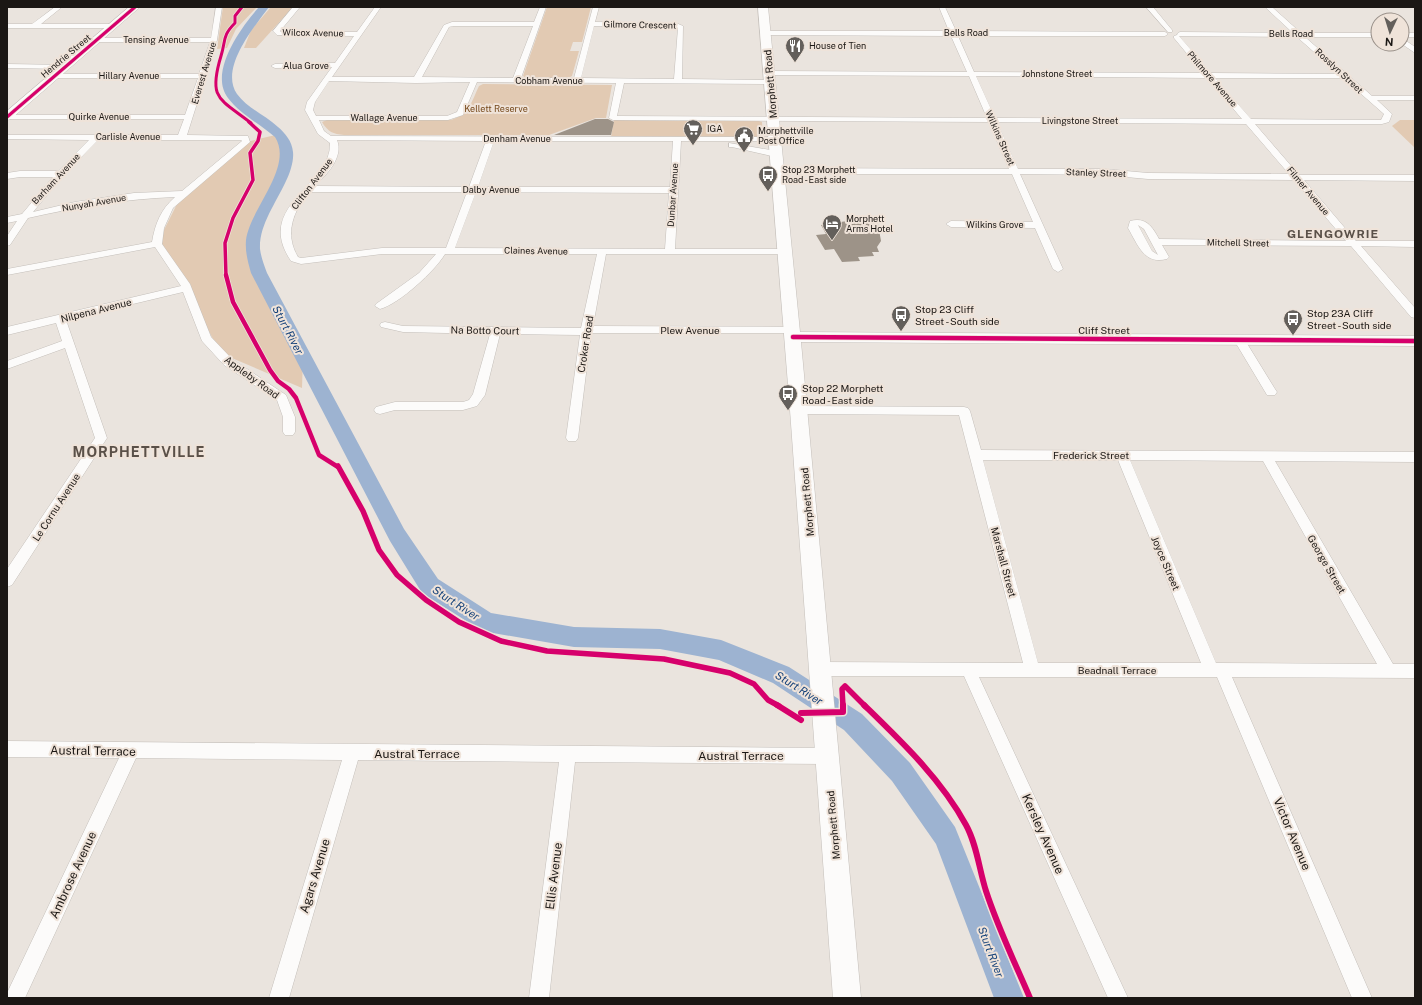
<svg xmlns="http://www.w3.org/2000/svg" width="1422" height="1005" font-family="'Public Sans',sans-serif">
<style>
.green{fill:#e2cab3}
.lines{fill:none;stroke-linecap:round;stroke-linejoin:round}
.river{fill:#9db3d1;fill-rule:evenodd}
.building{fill:#9d9388}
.street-casing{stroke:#c4bfba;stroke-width:1}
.secondary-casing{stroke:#c4bfba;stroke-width:1}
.street{fill:#fcfbfa;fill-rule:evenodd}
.secondary{fill:#fcfbfa;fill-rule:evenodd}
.cycleway-far4-casing{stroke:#efe3d9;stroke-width:4.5}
.cycleway-far3-casing{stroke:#efe3d9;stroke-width:5}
.cycleway-far2-casing{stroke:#efe3d9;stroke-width:6}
.cycleway-far1-casing{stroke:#efe3d9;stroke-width:8}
.cycleway-casing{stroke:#efe3d9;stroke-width:9}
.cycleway-far4{stroke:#d6006c;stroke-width:3}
.cycleway-far3{stroke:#d6006c;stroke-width:3.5}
.cycleway-far2{stroke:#d6006c;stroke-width:4.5}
.cycleway-far1{stroke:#d6006c;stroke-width:5.5}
.cycleway{stroke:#d6006c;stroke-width:6}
.labels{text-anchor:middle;stroke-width:4;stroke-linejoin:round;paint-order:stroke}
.far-street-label{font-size:9px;fill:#1b1714;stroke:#efe3d9}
.far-poi-label{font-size:9px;fill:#1b1714;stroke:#efe3d9;text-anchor:start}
.far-park-label{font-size:9px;fill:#76491b;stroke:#efe3d9}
.street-label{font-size:10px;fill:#1b1714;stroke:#efe3d9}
.poi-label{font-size:10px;fill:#1b1714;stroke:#efe3d9;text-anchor:start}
.water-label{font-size:11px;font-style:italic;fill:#15427a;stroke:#efe3d9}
.far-district-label{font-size:12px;font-weight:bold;letter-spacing:1px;fill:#5a5048;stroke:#efe3d9}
.near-street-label{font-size:12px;fill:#1b1714;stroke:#efe3d9}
.district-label{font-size:14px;font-weight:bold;letter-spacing:1px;fill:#5a5048;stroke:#efe3d9}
</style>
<rect width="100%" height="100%" fill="#eae4de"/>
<g class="green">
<polygon points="223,7 257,7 236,29 227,48 217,49"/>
<polygon points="271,7 293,7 256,48 244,48 251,30"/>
<polygon points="547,7 591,7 582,42 573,42 570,51 579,51 572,76 568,78 526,78 523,76"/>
<path d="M483,84L612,85L606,118H596L549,135H344C333,134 328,132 322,122L327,120H451C469,114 471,103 479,86Z"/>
<polygon points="614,120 759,121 762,122 763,135 760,137 611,137"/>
<polygon points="1400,120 1415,120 1415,148 1392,126"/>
<polygon points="280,134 287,152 281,179 255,232 253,249 259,273 303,357 302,388 220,353 185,284 157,244 182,194 246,142"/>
</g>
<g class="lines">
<path class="river" d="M259,7H269C255,26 219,68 237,94C247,108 265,115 278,127C285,133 292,141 293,152C294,161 290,173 286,181C276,203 259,225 260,249C261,257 264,265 267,273L404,529L438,579L491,613L574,627L660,629L721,640L789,667L862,714L910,763L955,827L1024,998H994L936,844L892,781L844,730L773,683L719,660L660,649L574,647L487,632L479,629L422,593L390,541L251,273C248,262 245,252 246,240C250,209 294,167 275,137C260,124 240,114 228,98C208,72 242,26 259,7Z"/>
</g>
<g class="building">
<polygon points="595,119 608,119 614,122 611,135 554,135"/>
<polygon points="867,218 875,220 878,224 881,241 877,247 879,252 872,252 874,256 858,257 860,261 842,262 834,249 825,250 816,235 826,234 821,225"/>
</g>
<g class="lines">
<g class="street-casing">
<g id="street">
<polygon points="55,7 62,7 41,24 114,24 117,26 114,28 7,28 7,24 32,24"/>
<path d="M216,7H222L217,40L187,135L245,136H248L250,142L173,208L164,228L162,244L190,284L211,337L232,359L286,395L295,417V432L293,435H285L283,432V417L277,400L224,365L202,341L183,292L66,320L107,438L12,585L7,587V569L95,438L65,348L7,369V361L62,341L56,323L7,335V327L181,286L155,247L7,275V269L152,242C155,224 161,209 175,197C125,199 77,207 28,218L10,245L7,246V236L17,221L7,223V217L22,214L53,177H20L7,179V173L20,171H58L89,140L7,139V135H178L184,119H7V115H185L198,78H55L51,76L55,74H199L210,42H97L94,40L97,38H211ZM98,140H241L242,141L182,191L134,193L75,202L33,212L62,177Z"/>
<path d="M293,7H300L280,31L281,32H357L375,7H381L332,77H414L444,25L452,22H534L540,7H546L521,78H574L593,7H599L595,22L676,23L683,26L682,79L770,80L774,82L770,84L624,83L617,116L987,118L969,76L769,75L765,73L769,71L967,72L951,36L766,35L763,33L766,31H949L939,7H945L956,31L1165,32L1168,34L1165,36H958L974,72L1203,73L1174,38V36L1177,35L1178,33L1180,32L1293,33L1265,7H1272L1301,33H1378V37H1305L1372,96H1415V100H1377L1392,114L1389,122L1382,124H1255L1299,175H1415V181L1304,180L1356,241H1415V247L1361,246L1415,308V318L1411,317L1351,246L1162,245L1169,257L1167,259C1144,265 1138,245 1128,228L1130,221C1146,217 1152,226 1159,239L1346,241L1294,180L1148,179L1104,175L1020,174L1063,269L1058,272L1053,269L1035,228L951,227L946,224L951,221L1033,222L1012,174H778L774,171L778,168L1009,169L989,122L613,120L609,118L616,83L477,82L463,115L448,120H319L324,131L331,136L777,137V141H681L675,249H784L787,250L789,252L787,254H606L593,326L792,327L797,330L792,333H591L578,438L576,441H568L566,438L580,335L500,334L485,395L477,406L463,410H395L380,414L376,413L374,410L376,407L395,402H463L469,400L473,394L490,334L403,332L381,327L380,325L381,323L385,322L403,326L581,328L597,254H445C435,271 399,304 380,309L375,306L376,304L419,273L436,254H382L301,264L291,261C253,205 332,186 330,143L318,134L305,110L307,102L332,67L275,68L271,66L275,64L335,63L354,36L277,35L273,31ZM453,26H533L513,78L422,77L449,27ZM594,26L678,28L674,79L581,78ZM1179,36L1297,37L1339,74L1211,73ZM976,76L1207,78L1242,119L995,118ZM1215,78H1343L1384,114L1381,120L1251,119ZM329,81L416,83L470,82L457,112L447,116H316L313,110L315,102ZM997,122L1246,124L1289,174L1148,173L1104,169H1018ZM337,140L486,141L469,187L315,186C326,175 344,158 337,140ZM494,141H673L670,187H478ZM310,192H467L446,248H382L301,258L298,257C284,234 293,210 310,192ZM476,192L669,193L665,249L455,248ZM1138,225L1144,229L1158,255L1152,251Z"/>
<polygon points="1146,7 1153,7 1172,30 1172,32 1168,32"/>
<rect x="1402" y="33" width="13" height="4"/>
<polygon points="1402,38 1415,47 1415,53 1402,44"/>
<polygon points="7,64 66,65 70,67 66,69 7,68"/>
<polygon points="729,143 776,151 780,154 776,157 732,147 729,147"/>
<polygon points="1239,336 1243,337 1275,389 1277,392 1275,395 1267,395 1234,340"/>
<path d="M799,406L964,407L968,408L970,411L981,450L1415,452V462L1275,461L1393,664H1415V678L1232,677L1372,998H1352L1217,677H979L1128,998H1108L964,676H819L814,674L811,669L814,664L819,662L1023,663L959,415L799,414L795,413L793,410L795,407ZM983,460H1118L1201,663H1038ZM1130,460L1263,461L1377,664L1216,663Z"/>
<polygon points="7,741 827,748 833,750 835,756 833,762 827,764 575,762 549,998 529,998 559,762 358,760 289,998 269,998 342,760 136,758 25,998 7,998 8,991 119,758 7,757"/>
</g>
</g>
<g class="secondary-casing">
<g id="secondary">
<polygon points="129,7 140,7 11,119 7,120 7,111"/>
<polygon points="758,7 768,7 800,332 1415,336 1415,346 801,342 861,998 833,998 790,410"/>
</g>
</g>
<use href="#street" class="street"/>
<use href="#secondary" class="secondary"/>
<g class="cycleway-far4-casing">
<g id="cycleway-far4">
<path d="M242,7L235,16V23C222,36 226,40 221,56C208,99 219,98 251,123"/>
<polyline points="7,117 135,7"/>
</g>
</g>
<g class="cycleway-far3-casing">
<polyline id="cycleway-far3" points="226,276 225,243 233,218 253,180 250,153 258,141 260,132 249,122"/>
</g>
<g class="cycleway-far2-casing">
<g id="cycleway-far2">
<polyline points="226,275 233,302 270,370 278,381 289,389 296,398 319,455 338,467"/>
<polyline points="793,337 1415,341"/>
</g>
</g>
<g class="cycleway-far1-casing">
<g id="cycleway-far1">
<polyline points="338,466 363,511 379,550 397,575 426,600 459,622 501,641 547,651 664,659 730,673 754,684 768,700 779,706"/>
<polyline points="843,706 842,689 845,686 865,706"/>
</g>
</g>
<g class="cycleway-casing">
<g id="cycleway">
<polyline points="777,705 801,720"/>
<path d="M864,705C901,741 941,779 966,825C977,845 979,869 986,891C998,928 1015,963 1030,998"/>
<polyline points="801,713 843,712 843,705"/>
</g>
</g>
<use href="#cycleway-far4" class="cycleway-far4"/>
<use href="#cycleway-far3" class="cycleway-far3"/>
<use href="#cycleway-far2" class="cycleway-far2"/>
<use href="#cycleway-far1" class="cycleway-far1"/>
<use href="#cycleway" class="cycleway"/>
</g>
<defs>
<g id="restaurant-pin" transform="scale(1)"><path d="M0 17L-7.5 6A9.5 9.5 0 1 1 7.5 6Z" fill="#635f5b" stroke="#efe3d9"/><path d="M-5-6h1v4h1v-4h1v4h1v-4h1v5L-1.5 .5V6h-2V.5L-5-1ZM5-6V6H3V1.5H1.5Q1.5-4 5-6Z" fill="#fff"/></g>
<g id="supermarket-pin" transform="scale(1)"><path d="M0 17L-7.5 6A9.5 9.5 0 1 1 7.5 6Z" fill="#635f5b" stroke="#efe3d9"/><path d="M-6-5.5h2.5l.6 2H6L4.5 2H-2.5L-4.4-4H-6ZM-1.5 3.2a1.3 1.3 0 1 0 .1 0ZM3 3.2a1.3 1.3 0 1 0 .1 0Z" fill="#fff"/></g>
<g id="civic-pin" transform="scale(1)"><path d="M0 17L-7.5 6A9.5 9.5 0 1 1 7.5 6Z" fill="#635f5b" stroke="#efe3d9"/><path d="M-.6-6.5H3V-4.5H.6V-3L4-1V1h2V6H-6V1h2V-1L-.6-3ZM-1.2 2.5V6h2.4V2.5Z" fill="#fff"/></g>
<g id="bus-pin" transform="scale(1)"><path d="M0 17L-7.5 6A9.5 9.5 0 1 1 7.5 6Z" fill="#635f5b" stroke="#efe3d9"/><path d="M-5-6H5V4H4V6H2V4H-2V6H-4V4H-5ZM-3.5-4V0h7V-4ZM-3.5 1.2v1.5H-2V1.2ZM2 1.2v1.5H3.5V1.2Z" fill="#fff"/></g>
<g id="hotel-pin" transform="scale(1)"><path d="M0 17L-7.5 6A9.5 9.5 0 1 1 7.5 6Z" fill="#635f5b" stroke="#efe3d9"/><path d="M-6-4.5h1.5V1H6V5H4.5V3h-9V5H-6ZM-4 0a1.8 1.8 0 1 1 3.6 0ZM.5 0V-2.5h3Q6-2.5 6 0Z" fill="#fff"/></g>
</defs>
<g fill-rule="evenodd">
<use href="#restaurant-pin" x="795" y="46"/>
<use href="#supermarket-pin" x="693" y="129"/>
<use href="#civic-pin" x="744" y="136"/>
<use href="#bus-pin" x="768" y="175"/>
<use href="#hotel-pin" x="832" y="224"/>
<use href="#bus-pin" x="901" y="315"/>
<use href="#bus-pin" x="1293" y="319"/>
<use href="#bus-pin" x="788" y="394"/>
</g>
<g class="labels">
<g class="far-street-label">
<text transform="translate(640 25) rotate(1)" y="3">Gilmore Crescent</text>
<text transform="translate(313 33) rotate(1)" y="3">Wilcox Avenue</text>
<text x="966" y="36">Bells Road</text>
<text x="1291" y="37">Bells Road</text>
<text x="156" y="43">Tensing Avenue</text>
<text transform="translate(66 56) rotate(-40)" y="3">Hendrie Street</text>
<text x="306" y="69">Alua Grove</text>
<text transform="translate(1339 71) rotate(43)" y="3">Rosslyn Street</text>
<text transform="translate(204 73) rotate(-73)" y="3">Everest Avenue</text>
<text x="1057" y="77">Johnstone Street</text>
<text x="129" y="79">Hillary Avenue</text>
<text transform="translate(1212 79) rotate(49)" y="3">Philmore Avenue</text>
<text x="549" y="84">Cobham Avenue</text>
<text x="99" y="120">Quirke Avenue</text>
<text x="384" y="121">Wallage Avenue</text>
<text x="1080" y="124">Livingstone Street</text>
<text x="128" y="140">Carlisle Avenue</text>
<text transform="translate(1000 138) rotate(66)" y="3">Wilkins Street</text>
<text x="517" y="142">Denham Avenue</text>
<text transform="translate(1096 173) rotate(2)" y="3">Stanley Street</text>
<text transform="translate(56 179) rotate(-47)" y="3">Barham Avenue</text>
<text transform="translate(312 184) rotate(-53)" y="3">Clifton Avenue</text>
<text x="491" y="193">Dalby Avenue</text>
<text transform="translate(1308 191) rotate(50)" y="3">Filmer Avenue</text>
<text transform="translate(673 195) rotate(-86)" y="3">Dunbar Avenue</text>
<text transform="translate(94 203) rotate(-10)" y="3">Nunyah Avenue</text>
<text x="995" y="228">Wilkins Grove</text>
<text transform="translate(1238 243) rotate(1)" y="3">Mitchell Street</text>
<text transform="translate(536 251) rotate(1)" y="3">Claines Avenue</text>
</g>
<g class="far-poi-label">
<text x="809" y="49">House of Tien</text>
<text x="707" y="132">IGA</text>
<text x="758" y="134">Morphettville<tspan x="758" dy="10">Post Office</tspan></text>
<text x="782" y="173">Stop 23 Morphett<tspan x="782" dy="10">Road - East side</tspan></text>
<text x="846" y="222">Morphett<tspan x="846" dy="10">Arms Hotel</tspan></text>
</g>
<g class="far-park-label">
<text x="496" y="112">Kellett Reserve</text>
</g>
<g class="street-label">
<text transform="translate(770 84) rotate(-95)" y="4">Morphett Road</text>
<text transform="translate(96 310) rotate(-14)" y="4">Nilpena Avenue</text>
<text transform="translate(485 330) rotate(1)" y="4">Na Botto Court</text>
<text x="690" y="334">Plew Avenue</text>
<text x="1104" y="334">Cliff Street</text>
<text transform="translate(585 344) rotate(-81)" y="4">Croker Road</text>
<text transform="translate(252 377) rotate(36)" y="4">Appleby Road</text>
<text x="1091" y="459">Frederick Street</text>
<text transform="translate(807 502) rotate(-95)" y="4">Morphett Road</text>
<text transform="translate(56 507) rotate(-57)" y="4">Le Cornu Avenue</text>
<text transform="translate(1004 562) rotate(75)" y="4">Marshall Street</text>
<text transform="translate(1166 563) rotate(67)" y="4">Joyce Street</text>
<text transform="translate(1327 564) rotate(60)" y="4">George Street</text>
<text x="1117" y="674">Beadnall Terrace</text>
<text transform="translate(833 825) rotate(-95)" y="4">Morphett Road</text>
</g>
<g class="poi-label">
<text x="915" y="313">Stop 23 Cliff<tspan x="915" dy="12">Street - South side</tspan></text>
<text x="1307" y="317">Stop 23A Cliff<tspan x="1307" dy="12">Street - South side</tspan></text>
<text x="802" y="392">Stop 22 Morphett<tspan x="802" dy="12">Road - East side</tspan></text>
</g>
<g class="water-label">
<text transform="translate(288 330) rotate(62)" y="4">Sturt River</text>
<text transform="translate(456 603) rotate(33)" y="4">Sturt River</text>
<text transform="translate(799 688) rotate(32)" y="4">Sturt River</text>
<text transform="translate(991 952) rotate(69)" y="4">Sturt River</text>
</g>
<g class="far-district-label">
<text x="1333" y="238">GLENGOWRIE</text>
</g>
<g class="near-street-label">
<text transform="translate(93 751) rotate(1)" y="4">Austral Terrace</text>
<text x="417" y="758">Austral Terrace</text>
<text x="741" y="760">Austral Terrace</text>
<text transform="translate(1043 834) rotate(66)" y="4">Kersley Avenue</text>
<text transform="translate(1292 834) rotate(67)" y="4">Victor Avenue</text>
<text transform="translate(73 875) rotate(-65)" y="4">Ambrose Avenue</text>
<text transform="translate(315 876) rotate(-73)" y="4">Agars Avenue</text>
<text transform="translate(554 876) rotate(-83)" y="4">Ellis Avenue</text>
</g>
<g class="district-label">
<text x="139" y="457">MORPHETTVILLE</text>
</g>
</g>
<rect width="1422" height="1005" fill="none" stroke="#1b1714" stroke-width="16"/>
<g transform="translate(1390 32) rotate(184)"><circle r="19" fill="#efe3d9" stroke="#9a918a"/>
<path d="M0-3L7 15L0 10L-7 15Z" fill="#635f5b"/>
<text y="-6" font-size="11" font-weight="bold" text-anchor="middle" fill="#1b1714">N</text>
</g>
</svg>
